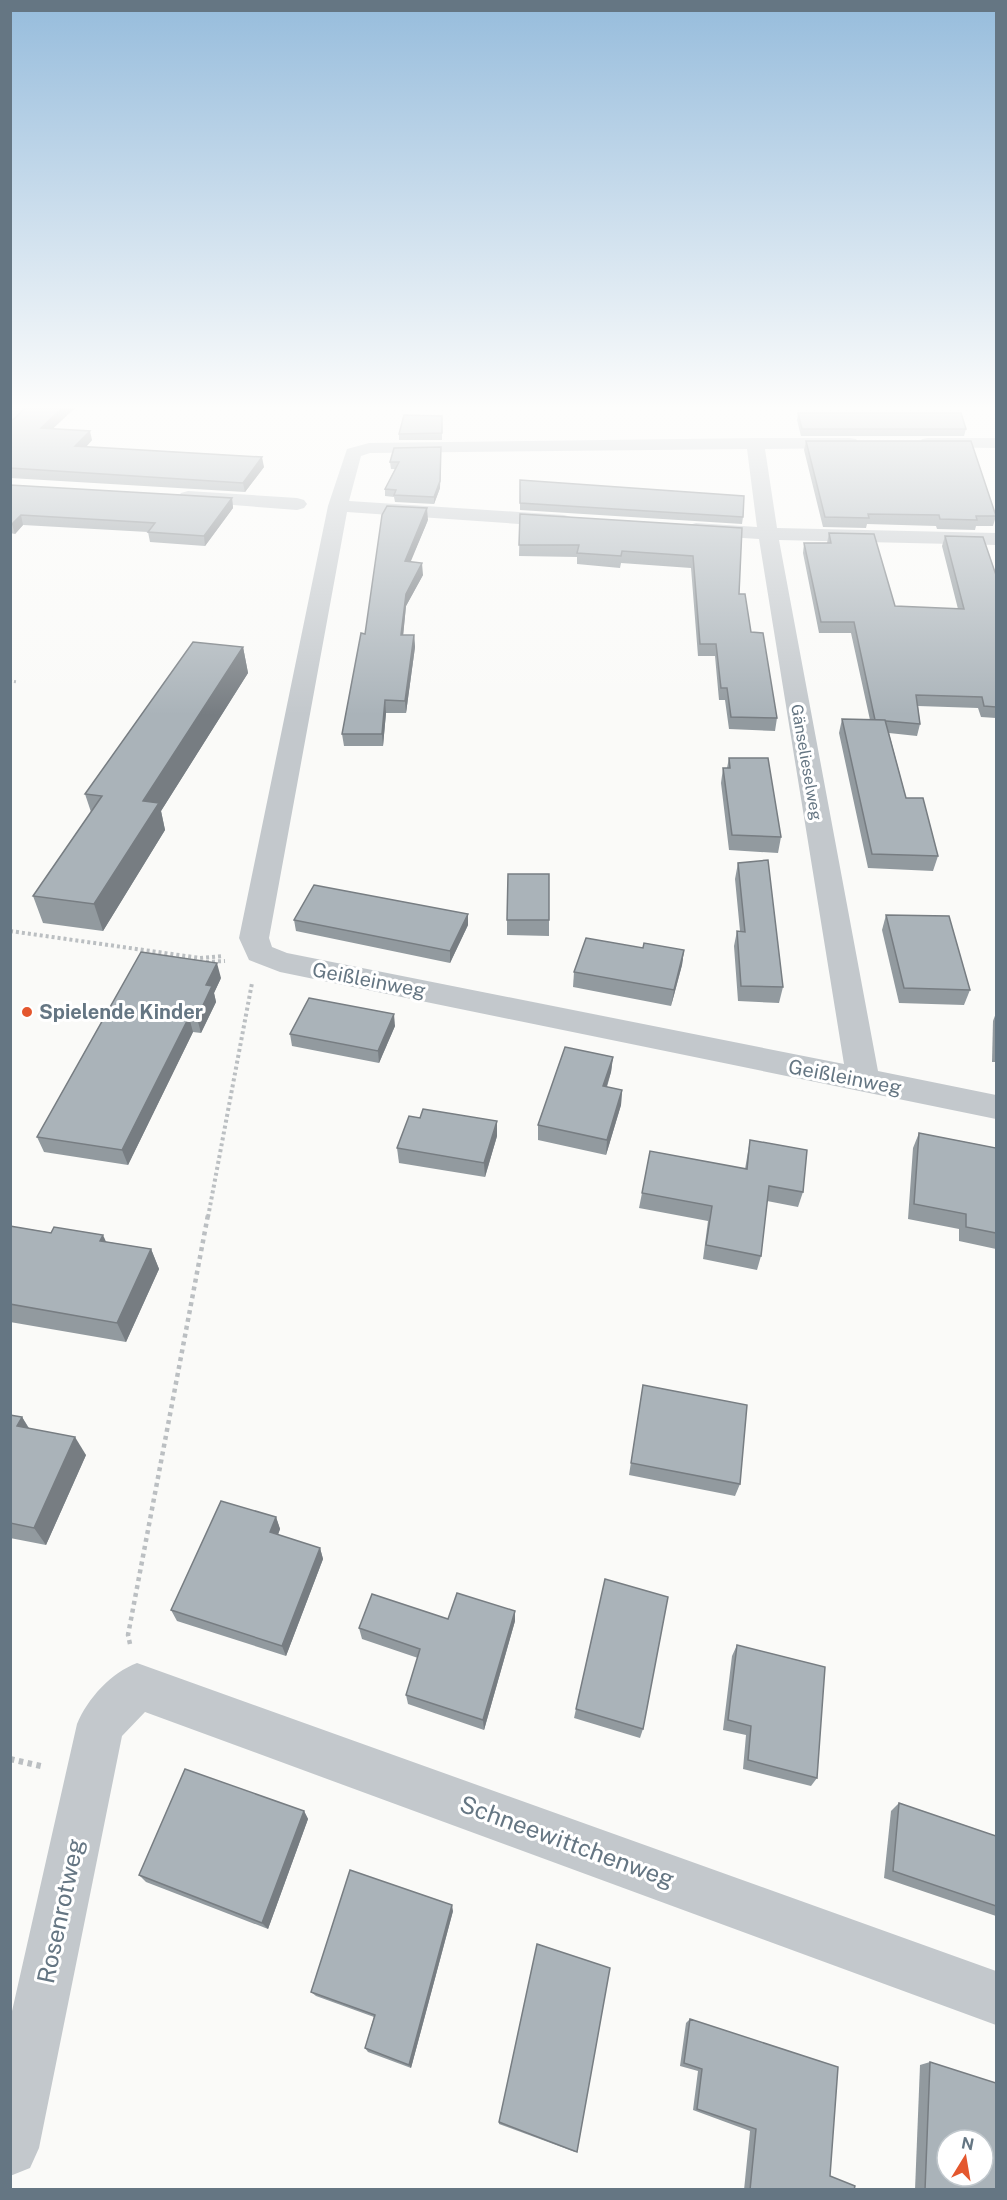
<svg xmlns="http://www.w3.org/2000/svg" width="1007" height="2200" font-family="'Public Sans',sans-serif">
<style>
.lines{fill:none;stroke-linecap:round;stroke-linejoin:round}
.path-far3{stroke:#bbbfc2;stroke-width:3;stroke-dasharray:2 2;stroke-linecap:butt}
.path-far2{stroke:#bbbfc2;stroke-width:4;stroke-dasharray:3 3;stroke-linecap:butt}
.path-far1{stroke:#bbbfc2;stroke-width:4.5;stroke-dasharray:4 4;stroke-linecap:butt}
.path{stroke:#bbbfc2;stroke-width:6;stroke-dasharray:4.5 4.5;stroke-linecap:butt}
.street{fill:#c3c8cc;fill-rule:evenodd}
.wall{fill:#929a9f}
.shaded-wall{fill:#777d82}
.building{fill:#aab3b9;stroke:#777d82;stroke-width:1.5;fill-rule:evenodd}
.poi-dot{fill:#e4572e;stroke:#fff;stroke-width:2}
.labels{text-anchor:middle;stroke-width:6;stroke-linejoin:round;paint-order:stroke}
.far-street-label{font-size:16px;fill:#657683;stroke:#fff}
.street-label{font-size:20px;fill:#657683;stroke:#fff}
.poi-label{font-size:20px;font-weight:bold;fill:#657683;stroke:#fff;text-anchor:start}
.near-street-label{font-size:24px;fill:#657683;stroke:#fff}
</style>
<rect width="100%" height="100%" fill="#fafaf8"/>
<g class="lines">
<polyline class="path-far3" points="10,681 17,682"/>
<g class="path-far2">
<polyline points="10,931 200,958 223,956"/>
<polyline points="206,962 225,961"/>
<polyline points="208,1217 252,983"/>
</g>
<polyline class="path-far1" points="130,1644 128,1635 208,1215"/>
<polyline class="path" points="10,1759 45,1767"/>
<g class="street">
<polygon points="16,407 35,407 16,426 10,427 10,412"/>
<path d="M755,438H850L856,439L859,443L856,447L850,448L765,449L777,528L996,533V545L779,540L878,1071L996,1095V1119L280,972L249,960L239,938L328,506L347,449L369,443ZM747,449L757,527L696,523L689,525L686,529L689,533L696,535L759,539L844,1064L287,953L272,947L269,938L347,512L564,527L571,525L574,521L571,517L564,515L349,501L361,456L370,453Z"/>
<polygon points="928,438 996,438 996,448 922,447 919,443 922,439"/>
<polygon points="188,491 297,498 304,500 307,504 304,508 297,510 181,501 178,497 181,493"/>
<path d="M137,1663L996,1971V2025L145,1712L122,1736L39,2148L30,2168L10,2176V2020L77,1724C88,1698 111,1673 137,1663Z"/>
</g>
</g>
<g class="wall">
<polygon points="26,407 76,407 53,428 92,440 86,447 264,467 245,492 10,478 10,419 14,419"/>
<polygon points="798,413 966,429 964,436 801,436 797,420"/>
<polygon points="442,416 442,440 399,440 399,434"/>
<polygon points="806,441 996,516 993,526 976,526 975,530 937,529 936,526 867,524 866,528 823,527 804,450"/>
<polygon points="441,447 440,488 434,504 395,502 394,497 385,496 385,489 395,469 391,469 390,462"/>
<polygon points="10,485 232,498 233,508 205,546 150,542 148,532 23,525 15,534 10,533"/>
<polygon points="520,503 743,517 742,524 520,510"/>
<polygon points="520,514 742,528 739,594 777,718 775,731 729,729 725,700 719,700 715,656 698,656 691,568 621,563 620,568 577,564 577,557 519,556"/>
<polygon points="428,520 410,562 423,575 406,606 403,635 414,635 415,647 406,713 386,713 383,746 344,746 342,734 365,634"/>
<polygon points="829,533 895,606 958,609 942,546 945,536 996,575 996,718 981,717 978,708 918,706 920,724 917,736 889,733 906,798 938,856 933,871 868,868 839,733 842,719 870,720 851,633 819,633 803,553 804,543 827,543"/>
<polygon points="243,647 248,673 161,811 165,830 103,931 43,923 33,896 91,812 85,794"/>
<polygon points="729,758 781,837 778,853 729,850 721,783 723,768 727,768"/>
<polygon points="738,863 783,987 779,1003 738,1001 734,946 737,931 740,931 735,879"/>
<polygon points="468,914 468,925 450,963 296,931 294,920"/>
<polygon points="886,915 970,990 964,1005 899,1003 882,930"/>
<polygon points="507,920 549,920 549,936 507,935"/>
<polygon points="643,948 684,950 682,965 671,1006 573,987 574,972"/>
<polygon points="221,978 214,993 216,1002 201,1033 193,1032 128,1165 44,1152 37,1137"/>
<polygon points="996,1013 996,1062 992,1062 993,1021"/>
<polygon points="395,1026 379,1063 292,1046 290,1034"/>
<polygon points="613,1057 611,1072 607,1087 622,1090 621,1105 606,1155 538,1140 538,1125"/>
<polygon points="919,1133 996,1148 996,1249 959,1241 959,1229 908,1219 913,1148"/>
<polygon points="497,1136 485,1177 399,1163 397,1148"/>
<polygon points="750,1140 803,1192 798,1207 767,1201 761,1256 757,1270 703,1259 708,1221 639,1208 642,1193 745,1169"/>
<polygon points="10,1226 151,1249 159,1269 126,1342 10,1322"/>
<polygon points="643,1385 740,1484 735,1496 629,1475"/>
<polygon points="10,1415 22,1417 29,1428 86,1455 46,1545 10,1538"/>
<polygon points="276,1517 280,1529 278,1535 320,1548 323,1559 286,1656 177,1621 171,1610"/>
<polygon points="515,1611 515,1621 484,1730 408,1704 406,1695 418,1658 362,1639 359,1628"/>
<polygon points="737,1645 817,1778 811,1786 743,1769 746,1735 723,1730 732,1656"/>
<polygon points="576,1709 643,1729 640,1738 574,1718"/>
<polygon points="899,1803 996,1836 996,1916 884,1878 891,1811"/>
<polygon points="304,1811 308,1819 268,1929 146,1882 139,1875"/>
<polygon points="453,1911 411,2068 368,2052 365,2048 374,2017 316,1996 311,1992"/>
<polygon points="690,2019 830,2176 854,2190 744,2190 750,2131 693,2110 698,2071 680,2066 686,2023"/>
<polygon points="930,2062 996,2190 915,2190 920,2065"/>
<polygon points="499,2122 577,2152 575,2152 499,2124"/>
</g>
<g class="shaded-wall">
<polygon points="63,407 76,407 44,437 41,428"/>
<polygon points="90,431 92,440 78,456 75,446"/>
<polygon points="441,447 440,488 434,504 434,497"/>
<polygon points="262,457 264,467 245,492 243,483"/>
<polygon points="232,498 233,508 205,546 204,536"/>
<polygon points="427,508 428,520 406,573 405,561"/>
<polygon points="21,515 23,525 15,534 12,524"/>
<polygon points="422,563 423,575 406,606 402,647 401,635 406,594"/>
<polygon points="414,635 415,647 406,713 405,701"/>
<polygon points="243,647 248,673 161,811 165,830 103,931 94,904 143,801"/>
<polygon points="385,700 386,713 383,746 382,734"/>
<polygon points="468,914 468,925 450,963 450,951"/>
<polygon points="684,950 682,965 671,1006 674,990"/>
<polygon points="217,963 221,978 214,993 216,1002 201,1033 197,1018 206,985"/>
<polygon points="394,1014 395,1026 379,1063 378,1051"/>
<polygon points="189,1017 193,1032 128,1165 122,1150"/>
<polygon points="613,1057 611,1072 602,1101 603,1086"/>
<polygon points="622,1090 621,1105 606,1155 607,1140"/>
<polygon points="497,1121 497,1136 485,1177 484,1163"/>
<polygon points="103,1235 112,1255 100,1241"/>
<polygon points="151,1249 159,1269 126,1342 117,1323"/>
<polygon points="22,1417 33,1436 17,1426"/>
<polygon points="75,1437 86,1455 46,1545 34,1528"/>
<polygon points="276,1517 280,1529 274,1544 270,1532"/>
<polygon points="320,1548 323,1559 286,1656 282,1646"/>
<polygon points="515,1611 515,1621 484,1730 483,1720"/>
<polygon points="304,1811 308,1819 268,1929 262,1923"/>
<polygon points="452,1905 453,1911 411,2068 409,2065"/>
</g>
<g class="building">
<polygon points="26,407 63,407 41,428 90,431 75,446 262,457 243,483 10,468 10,420 14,419"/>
<polygon points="798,413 961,413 966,429 802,429"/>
<polygon points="404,415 442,416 442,433 399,434"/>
<polygon points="806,441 971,441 996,516 976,516 977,520 940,519 939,515 868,514 869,518 825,517"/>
<polygon points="441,447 440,481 434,497 394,495 396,490 385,489 399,462 390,462 394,448"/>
<polygon points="520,480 744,496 743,517 520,503"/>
<polygon points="10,485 232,498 204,536 148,532 155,523 21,515 12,524 10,523"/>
<polygon points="387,506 427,508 405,561 422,563 406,594 401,635 414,635 405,701 385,700 382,734 342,734 361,633 365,634 382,515"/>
<polygon points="520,514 742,528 739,594 745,594 751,632 763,633 777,718 731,717 727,688 721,688 716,644 700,644 693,556 622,551 621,556 577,553 579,545 519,545"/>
<polygon points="829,533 874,534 895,606 964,609 945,536 983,537 996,575 996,707 984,706 982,697 916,695 920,724 875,720 854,622 821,622 804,543 831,543"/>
<polygon points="193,642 243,647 143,801 159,803 94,904 33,896 102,796 85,794"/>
<polygon points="842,719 885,720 906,798 923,798 938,856 872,854"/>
<polygon points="729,758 768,758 781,837 732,835 723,768 730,768"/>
<polygon points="768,860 783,987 741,986 737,931 745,932 738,863"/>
<polygon points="508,874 549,874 549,920 507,920"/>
<polygon points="314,885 468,914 450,951 294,920"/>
<polygon points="886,915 949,916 970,990 904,988"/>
<polygon points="586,938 643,948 644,943 684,950 674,990 574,972"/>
<polygon points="141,952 217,963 206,985 212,986 197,1018 189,1017 122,1150 37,1137"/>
<polygon points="309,998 394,1014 378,1051 290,1034"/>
<polygon points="565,1047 613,1057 603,1086 622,1090 607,1140 538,1125"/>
<polygon points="423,1109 497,1121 484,1163 397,1148 409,1116 420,1118"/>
<polygon points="919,1133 996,1148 996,1233 966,1227 966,1214 914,1204"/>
<polygon points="750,1140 807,1150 803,1192 769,1186 761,1256 706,1245 712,1206 642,1193 650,1151 747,1169"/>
<polygon points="10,1226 51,1233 54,1227 103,1235 100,1241 151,1249 117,1323 10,1304"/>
<polygon points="643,1385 747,1405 740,1484 631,1463"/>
<polygon points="10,1415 22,1417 17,1426 75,1437 34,1528 10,1523"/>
<polygon points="221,1501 276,1517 270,1532 320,1548 282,1646 171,1610"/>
<polygon points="605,1579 668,1597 643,1729 576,1709"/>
<polygon points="457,1593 515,1611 483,1720 406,1695 420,1649 359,1628 372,1594 448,1619"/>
<polygon points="737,1645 825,1667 817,1778 748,1760 751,1726 728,1720"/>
<polygon points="185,1769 304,1811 262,1923 139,1875"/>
<polygon points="899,1803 996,1836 996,1906 893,1871"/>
<polygon points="350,1870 452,1905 409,2065 365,2048 375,2015 311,1992"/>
<polygon points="537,1944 610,1968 577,2152 499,2122"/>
<polygon points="690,2019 838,2067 830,2176 855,2186 854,2190 750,2190 756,2129 697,2109 702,2069 684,2063"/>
<path d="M930,2062L996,2083V2190H925ZM947,2140H983V2176H947Z"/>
</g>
<linearGradient id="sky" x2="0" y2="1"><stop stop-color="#96bcdc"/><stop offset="0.57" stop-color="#fdfdfc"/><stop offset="1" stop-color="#fdfdfc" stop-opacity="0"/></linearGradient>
<rect width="1007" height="715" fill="url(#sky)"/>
<circle class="poi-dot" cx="27" cy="1012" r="6"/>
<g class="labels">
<g class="far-street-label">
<text transform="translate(807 762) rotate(80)" y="6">Gänselieselweg</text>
</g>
<g class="street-label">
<text transform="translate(369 980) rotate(11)" y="7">Geißleinweg</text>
<text transform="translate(845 1077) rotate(11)" y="7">Geißleinweg</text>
</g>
<g class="poi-label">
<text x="39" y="1019">Spielende Kinder</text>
</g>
<g class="near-street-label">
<text transform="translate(567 1842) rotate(20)" y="8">Schneewittchenweg</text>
<text transform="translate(61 1911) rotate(-78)" y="8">Rosenrotweg</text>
</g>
</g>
<rect width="1007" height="2200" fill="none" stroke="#657683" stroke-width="24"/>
<g transform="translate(965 2158) rotate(11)"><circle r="28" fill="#ffffff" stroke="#c1c8cd" stroke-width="1.5"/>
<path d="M0-4.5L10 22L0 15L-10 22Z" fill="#e4572e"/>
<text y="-9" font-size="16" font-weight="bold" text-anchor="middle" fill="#657683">N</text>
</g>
</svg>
